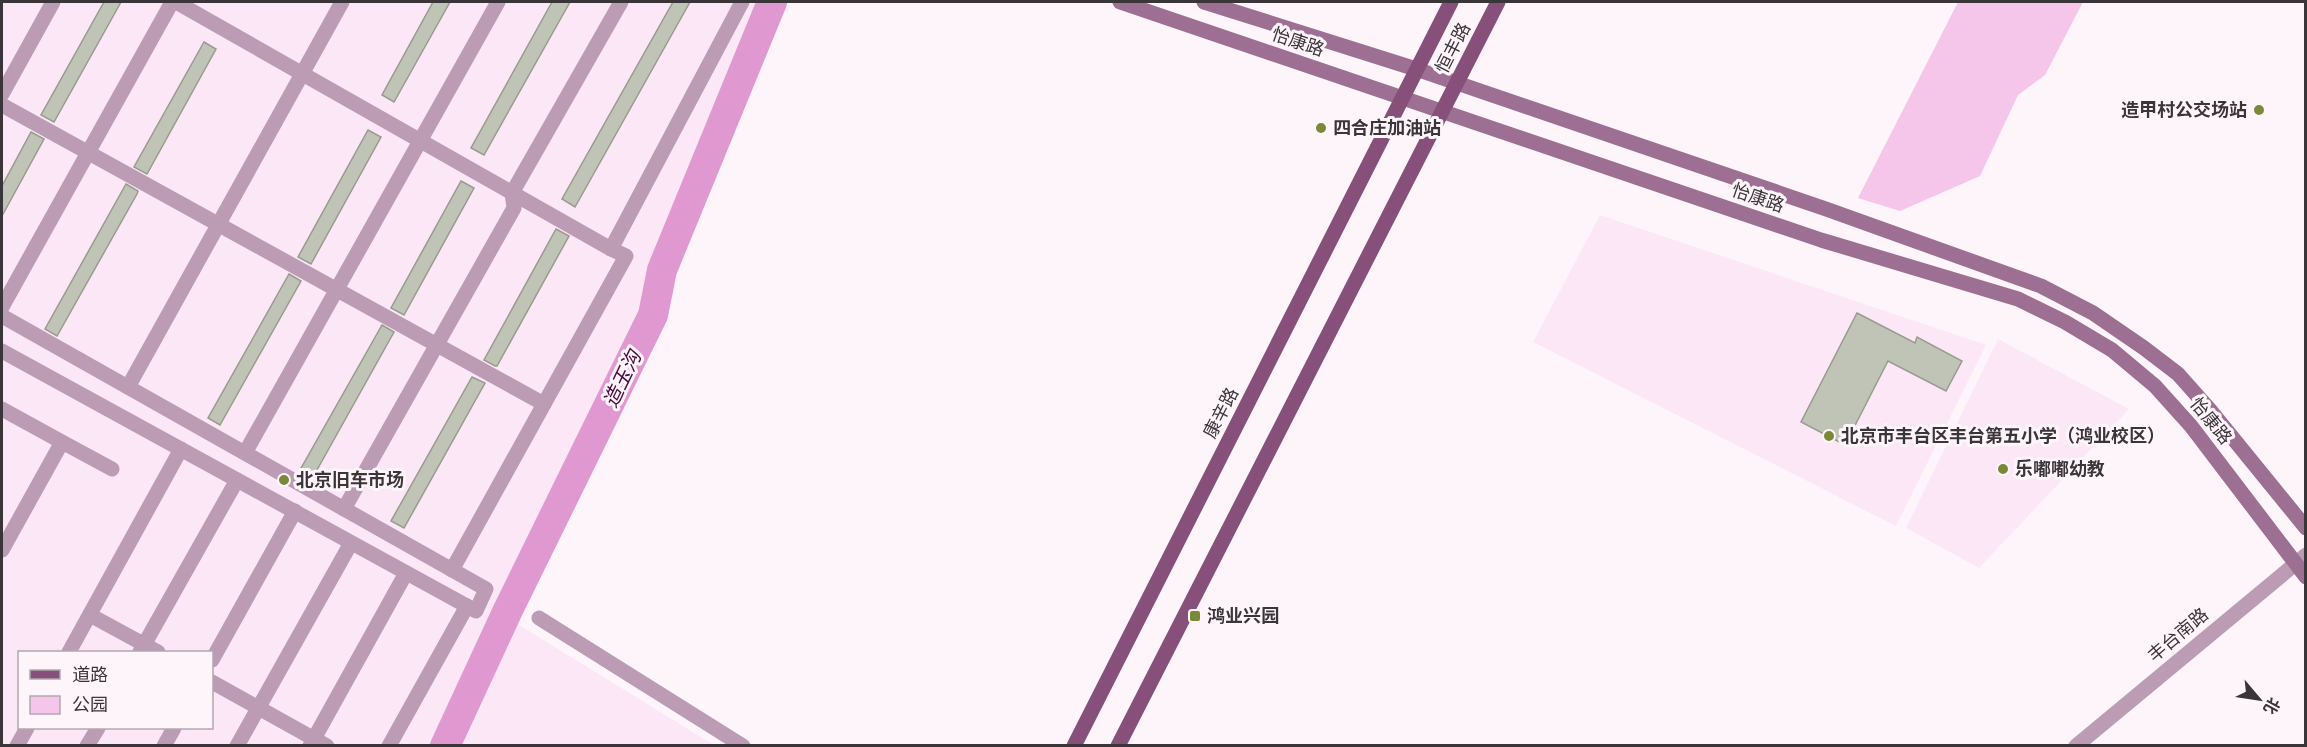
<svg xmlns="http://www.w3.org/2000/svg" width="2307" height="747" font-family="'Golos Text','Noto Sans SC',sans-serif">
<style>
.built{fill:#fce7f7;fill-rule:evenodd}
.green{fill:#f6c5ea}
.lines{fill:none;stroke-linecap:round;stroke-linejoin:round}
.river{stroke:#e099d0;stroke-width:30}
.building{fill:#c0c4b6;stroke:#989b8d;stroke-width:1.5}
.minor{stroke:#bc9cb4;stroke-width:15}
.tertiary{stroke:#bc9cb4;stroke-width:15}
.secondary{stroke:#9d7093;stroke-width:15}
.primary{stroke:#86507a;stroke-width:15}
.poi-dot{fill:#798938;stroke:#fef5fb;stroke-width:2}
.labels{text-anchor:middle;stroke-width:6;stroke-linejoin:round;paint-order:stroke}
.street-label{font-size:18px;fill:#3a3539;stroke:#fef5fb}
.poi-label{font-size:18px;font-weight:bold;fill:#3a3539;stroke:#fef5fb;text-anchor:start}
.water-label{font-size:20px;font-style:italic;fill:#49093f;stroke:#fef5fb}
</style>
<rect width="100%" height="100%" fill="#fef5fb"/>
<g class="built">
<path d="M2,2H763L650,267L647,308L441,745H2ZM20,652H212V728H20Z"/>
<polygon points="1600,215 1986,345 1896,526 1533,342"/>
<polygon points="1998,339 2129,409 1979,568 1906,528"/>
<polygon points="511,620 714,745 453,745"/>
</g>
<polygon class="green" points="1958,2 2083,2 2045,75 2018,95 1980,176 1900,211 1858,198"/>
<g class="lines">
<polyline class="river" points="445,746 508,610 653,315 662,270 772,2"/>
</g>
<g class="building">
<polygon points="104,2 121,2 54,122 41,115"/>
<polygon points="433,2 450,2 394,102 382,95"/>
<polygon points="552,2 570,2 484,155 471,148"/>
<polygon points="673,2 690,2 575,207 562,199"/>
<polygon points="204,42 216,49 147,174 134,167"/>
<polygon points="368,130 381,137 311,264 298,257"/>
<polygon points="31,132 44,139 2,216 2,186"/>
<polygon points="461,181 474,188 404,315 391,308"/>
<polygon points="126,184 138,191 137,194 57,336 45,329"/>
<polygon points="556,229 569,236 497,366 495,366 484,360"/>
<polygon points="289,274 301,281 220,425 208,418"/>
<polygon points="1857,313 1915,343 1917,337 1962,361 1946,391 1888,361 1845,445 1801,422"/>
<polygon points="382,325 394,332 313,477 300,470"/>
<polygon points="472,377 485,383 404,528 391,521"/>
</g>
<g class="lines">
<g class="minor">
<polyline points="176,2 611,249 742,2"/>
<polyline points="2,94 53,2"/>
<polyline points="2,105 544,404"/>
<polyline points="2,307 172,2"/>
<polyline points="2,316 486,589 476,611 2,351"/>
<polyline points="128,387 342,2"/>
<polyline points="2,409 62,442 2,550"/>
<polyline points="62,442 112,469"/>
<polyline points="245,453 498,2"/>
<polyline points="344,509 514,208 512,193 621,2"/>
<polyline points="452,570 626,256 611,249"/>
<polyline points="90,615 158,652"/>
<polyline points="539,618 743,746"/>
<polyline points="69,652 181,449"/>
<polyline points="140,652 237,480"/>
<polyline points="212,660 295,511"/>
<polyline points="212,682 327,746"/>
<polyline points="17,746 27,728"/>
<polyline points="87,746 98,728"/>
<polyline points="164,746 174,728"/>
<polyline points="237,746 351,543"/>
<polyline points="310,746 406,573"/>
<polyline points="389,746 467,606"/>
</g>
<polyline class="tertiary" points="2076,746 2306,555"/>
<g class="secondary">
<polyline points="1120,2 1821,240 2018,299 2065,322 2112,350 2155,386 2191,426 2306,577"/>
<polyline points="1204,2 1416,69 1826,209 2041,286 2093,313 2144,348 2178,374 2210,410 2306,528"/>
</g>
<g class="primary">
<polyline points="1074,746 1451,2"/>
<polyline points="1118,746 1498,2"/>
</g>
</g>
<g class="poi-dot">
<circle cx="2259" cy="110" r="6"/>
<circle cx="1321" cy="128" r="6"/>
<circle cx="1829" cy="436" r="6"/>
<circle cx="2003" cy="469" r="6"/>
<circle cx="284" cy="480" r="6"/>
<rect x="1189" y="610" width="12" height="12" rx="3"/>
</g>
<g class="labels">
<g class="street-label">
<text transform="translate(1298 42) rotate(19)" y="6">怡康路</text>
<text transform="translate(1453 48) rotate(-63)" y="6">恒丰路</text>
<text transform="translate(1758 198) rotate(19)" y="6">怡康路</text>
<text transform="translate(1221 413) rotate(-63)" y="6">康辛路</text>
<text transform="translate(2211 421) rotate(51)" y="6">怡康路</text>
<text transform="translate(2178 635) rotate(-40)" y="6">丰台南路</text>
</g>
<g class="poi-label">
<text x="2247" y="116" text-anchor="end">造甲村公交场站</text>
<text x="1333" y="134">四合庄加油站</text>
<text x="1841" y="442">北京市丰台区丰台第五小学（鸿业校区）</text>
<text x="2015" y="475">乐嘟嘟幼教</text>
<text x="296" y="486">北京旧车市场</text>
<text x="1207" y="622">鸿业兴园</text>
</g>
<g class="water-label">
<text transform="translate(622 379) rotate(-64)" y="7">造玉沟</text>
</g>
</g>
<rect width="2307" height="747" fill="none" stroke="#3a3539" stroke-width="6"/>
<rect x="18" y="651" width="195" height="78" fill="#fef5fb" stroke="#b0a8ad" stroke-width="1.5"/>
<rect x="30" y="670" width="30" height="9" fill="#86507a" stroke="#b0a8ad" stroke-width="1.5"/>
<text x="72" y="681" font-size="18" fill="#3a3539">道路</text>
<rect x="30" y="696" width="30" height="18" fill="#f6c5ea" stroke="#b0a8ad" stroke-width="1.5"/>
<text x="72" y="711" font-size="18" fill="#3a3539">公园</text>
<g transform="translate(2259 699) rotate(119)" stroke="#fef5fb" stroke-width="4.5" paint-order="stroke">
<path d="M0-4.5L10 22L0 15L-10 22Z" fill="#3a3539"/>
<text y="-9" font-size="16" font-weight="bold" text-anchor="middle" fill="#3a3539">北</text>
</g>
</svg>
